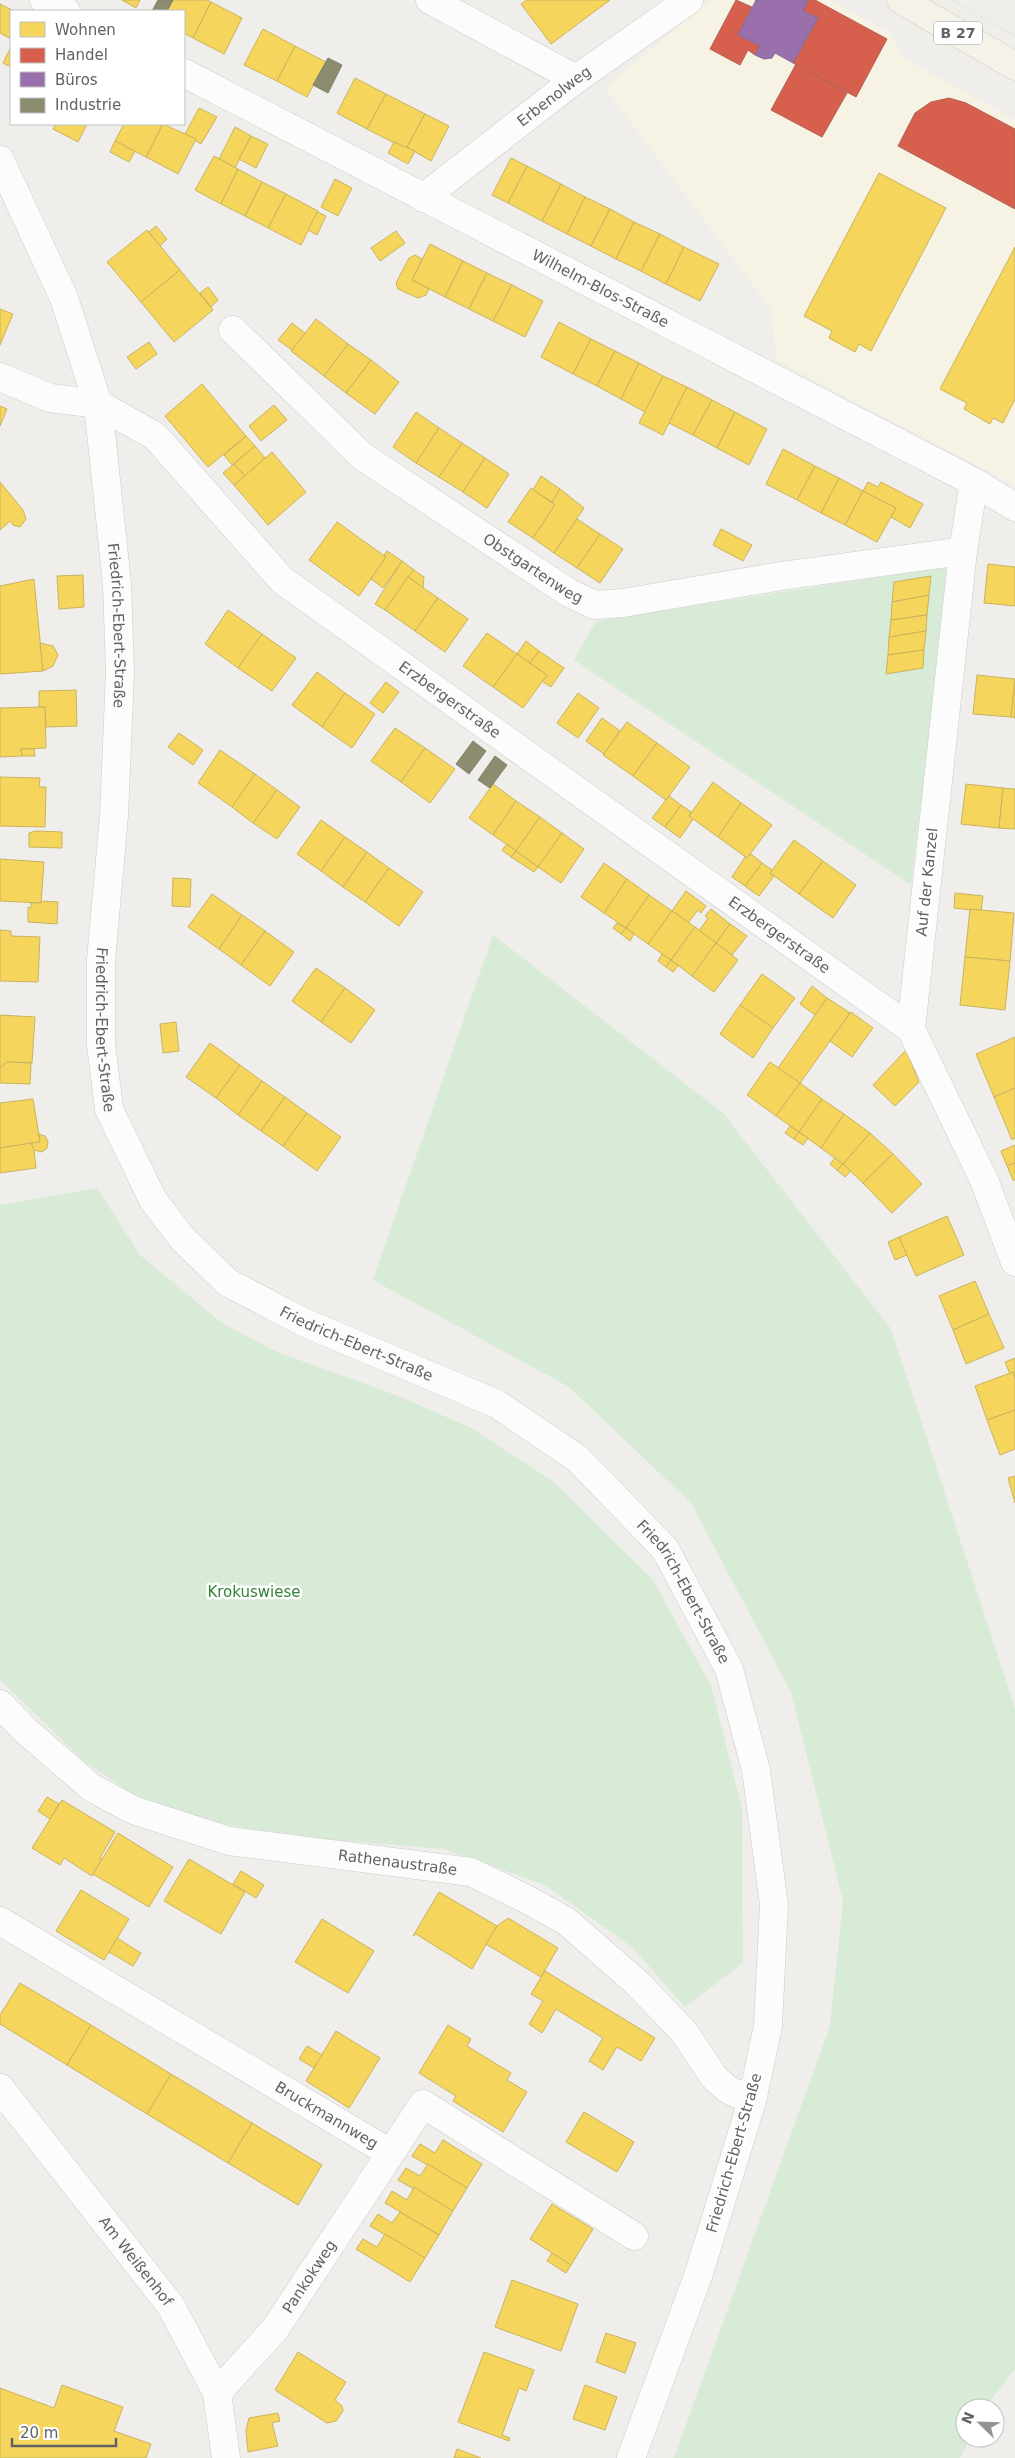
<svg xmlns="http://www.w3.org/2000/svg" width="1015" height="2458" font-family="'DejaVu Sans',sans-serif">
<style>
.commercial{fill:#f7f3e4}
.green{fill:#d8ebd6}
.homes{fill:#f6d55c;stroke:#c9b360}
.shops{fill:#d6604d;stroke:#b26155}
.offices{fill:#9970ab;stroke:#886c97}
.industry{fill:#8c8c6e;stroke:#7e806c}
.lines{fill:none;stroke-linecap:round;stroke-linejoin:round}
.street-casing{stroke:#cbcccc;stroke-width:29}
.primary-casing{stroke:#d7ceb8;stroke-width:29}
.street{stroke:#fdfcfc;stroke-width:28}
.primary{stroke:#f4f2e9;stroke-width:28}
.tram{stroke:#e4e4e4;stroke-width:1}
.labels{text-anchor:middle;stroke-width:5;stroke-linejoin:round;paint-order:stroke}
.shield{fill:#fff;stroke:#8f9295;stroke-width:1}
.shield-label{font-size:14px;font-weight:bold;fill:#5f6368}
.street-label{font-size:15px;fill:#5f6368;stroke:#fff}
.park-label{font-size:15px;fill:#348238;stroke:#fff}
</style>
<rect width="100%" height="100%" fill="#efeeea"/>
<polygon class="commercial" points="710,0 828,0 889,32 903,58 1015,120 1015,485 777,360 770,308 605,88"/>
<g class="green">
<polygon points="950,566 911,885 574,660 596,621"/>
<polygon points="493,935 723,1113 891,1329 1015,1708 1015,2369 985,2408 965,2408 965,2438 970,2438 960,2458 674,2458 830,2026 843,1901 791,1692 691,1503 569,1387 373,1280"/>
<polygon points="97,1188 140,1255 222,1323 277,1352 401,1397 471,1428 553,1481 653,1580 711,1686 742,1809 743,1963 685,2007 632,1947 545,1885 444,1849 296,1837 192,1818 133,1794 86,1763 0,1680 0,1205"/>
</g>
<g class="homes">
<polygon points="122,0 140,0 136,8"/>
<polygon points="173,0 207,0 211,2 193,38 184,33 184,11 167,11"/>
<polygon points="527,0 610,0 551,44 521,4"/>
<polygon points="211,2 242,18 224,54 193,38"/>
<polygon points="0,4 14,11 11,11 11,39 0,33"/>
<polygon points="263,29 295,46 277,81 244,65"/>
<polygon points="295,46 326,62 307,97 277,81"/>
<polygon points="11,47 11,67 3,63"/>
<polygon points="355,78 386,94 367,129 337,113"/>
<polygon points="386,94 425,114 406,149 367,129"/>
<polygon points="199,108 217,117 201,144 185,134"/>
<polygon points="425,114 449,126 431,161 407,147"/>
<polygon points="56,124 87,124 78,142 53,129"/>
<polygon points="124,124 163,124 146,157 115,141"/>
<polygon points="163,124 196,139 178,174 146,157"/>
<polygon points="235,127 251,136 235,168 219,159"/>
<polygon points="251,136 268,144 256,168 239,159"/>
<polygon points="115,141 135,151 129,162 110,152"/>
<polygon points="394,142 415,151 408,164 388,153"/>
<polygon points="214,156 238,169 221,204 195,190"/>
<polygon points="511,158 527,166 508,203 492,195"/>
<polygon points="527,166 561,184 542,221 508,203"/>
<polygon points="238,169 262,182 245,216 221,204"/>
<polygon points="879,173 946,208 871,351 859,344 855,352 829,338 832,331 804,316"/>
<polygon points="335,179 352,188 338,216 321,207"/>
<polygon points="262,182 286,194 268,228 245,216"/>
<polygon points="561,184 585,197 567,234 542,221"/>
<polygon points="286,194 318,211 301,245 268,228"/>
<polygon points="585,197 610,209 591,246 567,234"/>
<polygon points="610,209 634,222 616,259 591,246"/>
<polygon points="317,212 326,216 317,235 308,230"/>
<polygon points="634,222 660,234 641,271 616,259"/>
<polygon points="156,226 167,239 160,246 149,232"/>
<polygon points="147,230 180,270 141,302 107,262"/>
<polygon points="396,231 405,243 380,261 371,248"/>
<polygon points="660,234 684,247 666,284 641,271"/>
<polygon points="430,244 463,261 445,297 412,280"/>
<polygon points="684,247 719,264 700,301 666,284"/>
<polygon points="1015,247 1015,399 1003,423 993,418 990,424 964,409 967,403 940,389"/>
<polygon points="415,255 422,259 412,280 429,289 426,295 418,298 398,289 396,283 409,258"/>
<polygon points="463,261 487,273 469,309 445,297"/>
<polygon points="180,270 213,310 174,342 141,302"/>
<polygon points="487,273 512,285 493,321 469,309"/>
<polygon points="512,285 543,301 525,337 493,321"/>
<polygon points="208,287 218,300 211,307 200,293"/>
<polygon points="0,309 13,314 0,345"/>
<polygon points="316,319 348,344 324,376 291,351"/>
<polygon points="559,322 591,339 573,374 541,357"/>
<polygon points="292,323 305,333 292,350 278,340"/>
<polygon points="591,339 615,351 597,386 573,374"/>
<polygon points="149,342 157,354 136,369 127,357"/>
<polygon points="348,344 371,360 346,393 324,376"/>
<polygon points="615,351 639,363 621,399 597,386"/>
<polygon points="371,360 399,382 375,414 346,393"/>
<polygon points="639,363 663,376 645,412 621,399"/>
<polygon points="663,376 687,387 663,435 639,423"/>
<polygon points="202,384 246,436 208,467 165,416"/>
<polygon points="687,387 712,400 693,435 669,423"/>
<polygon points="712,400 735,412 717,448 693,435"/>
<polygon points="274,405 287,420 261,441 249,426"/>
<polygon points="0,406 7,409 0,426"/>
<polygon points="416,412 439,428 416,463 393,447"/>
<polygon points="735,412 767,429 749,465 717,448"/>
<polygon points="439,428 462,443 439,477 416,463"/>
<polygon points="246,436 255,446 232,465 224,455"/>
<polygon points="462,443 485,458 463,492 439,477"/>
<polygon points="255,446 265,458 245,476 234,464"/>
<polygon points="783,449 815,466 797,500 766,484"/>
<polygon points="272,452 306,492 268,525 234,485"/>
<polygon points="485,458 509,474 487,508 463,492"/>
<polygon points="234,464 245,476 234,485 223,473"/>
<polygon points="815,466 839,478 821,513 797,500"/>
<polygon points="541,476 560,489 552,502 533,490"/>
<polygon points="839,478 863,491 845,525 821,513"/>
<polygon points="0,482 23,510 26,519 20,527 13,525 10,521 0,530"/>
<polygon points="868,482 878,487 881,482 923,504 910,528 891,517 896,508 863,491"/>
<polygon points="531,488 555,505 533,538 508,522"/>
<polygon points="560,489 584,508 554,553 533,538 555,505 552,502"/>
<polygon points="863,491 896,508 877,542 845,525"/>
<polygon points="577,519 600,534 577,568 554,553"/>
<polygon points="337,522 386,557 359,596 309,560"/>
<polygon points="721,529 752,545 743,561 713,545"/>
<polygon points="600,534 623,549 600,583 577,568"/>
<polygon points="387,551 402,561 383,588 371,579 386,557 384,555"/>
<polygon points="402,561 414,570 385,610 375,604"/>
<polygon points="988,564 1015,567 1015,606 984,603"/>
<polygon points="414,570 424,577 423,588 408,577"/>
<polygon points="83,575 84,607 59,609 57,576"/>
<polygon points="931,576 929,595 892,602 894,582"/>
<polygon points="408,577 438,598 415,631 385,610"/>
<polygon points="34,579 43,671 0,674 0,586"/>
<polygon points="929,595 927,615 891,620 892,602"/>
<polygon points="438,598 468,619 445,652 415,631"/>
<polygon points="228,610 262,634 238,668 205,644"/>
<polygon points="927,615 926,631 889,637 891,620"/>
<polygon points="926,631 924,650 888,655 889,637"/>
<polygon points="487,633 517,654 493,687 463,666"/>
<polygon points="262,634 296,658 272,691 238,668"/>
<polygon points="526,641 539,651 530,663 517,654"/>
<polygon points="40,643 53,646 58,655 53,666 43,671"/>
<polygon points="924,650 923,668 886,674 888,655"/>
<polygon points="539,651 564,668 551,687 542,681 547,675 530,663"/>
<polygon points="517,654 547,675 523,708 493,687"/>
<polygon points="317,672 345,693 322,727 292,705"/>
<polygon points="977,675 1015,679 1011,717 973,714"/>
<polygon points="1015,679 1015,718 1011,717"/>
<polygon points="386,682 399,692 383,713 370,703"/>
<polygon points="76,690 77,726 46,727 45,707 39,707 39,691"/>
<polygon points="345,693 375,714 352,748 322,727"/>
<polygon points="578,693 599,708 578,738 557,723"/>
<polygon points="45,707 46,748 21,749 22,756 0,757 0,708"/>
<polygon points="602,718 620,731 604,754 586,741"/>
<polygon points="627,722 657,743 633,776 603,755"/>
<polygon points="395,728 425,748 401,782 371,761"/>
<polygon points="179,733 203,750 193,765 168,747"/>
<polygon points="657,743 690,767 666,800 633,776"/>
<polygon points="425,748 455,769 430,803 401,782"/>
<polygon points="21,749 34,749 35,756 22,756"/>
<polygon points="220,750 255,774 232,807 198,783"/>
<polygon points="255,774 277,790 253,823 232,807"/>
<polygon points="0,777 40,778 39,787 46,787 45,827 0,826"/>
<polygon points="713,782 741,803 718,837 689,816"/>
<polygon points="493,784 516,801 493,835 469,818"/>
<polygon points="966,784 1003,788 999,828 961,824"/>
<polygon points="1003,788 1015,789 1015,829 999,828"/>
<polygon points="277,790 300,807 277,839 253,823"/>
<polygon points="669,796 681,805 665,827 652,818"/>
<polygon points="516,801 540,817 516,851 493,835"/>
<polygon points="741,803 772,825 747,858 718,837"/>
<polygon points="681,805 691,812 689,816 693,819 680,838 665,827"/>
<polygon points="540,817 562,833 538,867 516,851"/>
<polygon points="321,820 345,837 321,871 297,854"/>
<polygon points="35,831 62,832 62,848 29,847 29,833"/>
<polygon points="562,833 584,849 561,883 538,867"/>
<polygon points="345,837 367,852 343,887 321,871"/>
<polygon points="794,840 823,861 799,894 770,873"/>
<polygon points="507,844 516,851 511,857 502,850"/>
<polygon points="516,851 538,867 534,872 511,857"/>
<polygon points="367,852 389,868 365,902 343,887"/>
<polygon points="751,854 762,863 745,886 732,877 745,857 747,858"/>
<polygon points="0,859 44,862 41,903 0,901"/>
<polygon points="823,861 856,885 833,918 799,894"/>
<polygon points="604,863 627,879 604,913 581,897"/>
<polygon points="762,863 772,870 770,873 774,876 759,896 745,886"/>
<polygon points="389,868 423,892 399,926 365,902"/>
<polygon points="173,878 191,879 190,907 172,906"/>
<polygon points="627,879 649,895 626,928 604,913"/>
<polygon points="686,891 706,906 701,913 698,910 688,923 672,911"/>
<polygon points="955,893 983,896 981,911 954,908"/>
<polygon points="212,894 242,915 219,949 188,927"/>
<polygon points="649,895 672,911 648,944 626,928"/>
<polygon points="41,901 58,902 57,924 28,922 28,907 31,908 31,903 41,903"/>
<polygon points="711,909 730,924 716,943 699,931 708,918 705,916"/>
<polygon points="970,909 1014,913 1010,961 965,957"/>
<polygon points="672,911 695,927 671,960 648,944"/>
<polygon points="242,915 265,931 241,965 219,949"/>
<polygon points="617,923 626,928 621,934 613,928"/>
<polygon points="730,924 747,936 732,955 716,943"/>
<polygon points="695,927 716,943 692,976 671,960"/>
<polygon points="626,928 634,934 630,941 621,934"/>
<polygon points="0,930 11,931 11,936 40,937 38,982 0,981"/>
<polygon points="265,931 294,952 270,986 241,965"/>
<polygon points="716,943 738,960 714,992 692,976"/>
<polygon points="662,954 671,960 666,967 658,961"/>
<polygon points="965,957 1010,961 1005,1010 960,1005"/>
<polygon points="671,960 678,966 673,972 666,967"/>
<polygon points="316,968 345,988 321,1022 292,1001"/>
<polygon points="762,974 795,998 773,1028 740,1005"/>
<polygon points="812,986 827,998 815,1015 800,1004"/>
<polygon points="345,988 375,1010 351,1043 321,1022"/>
<polygon points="827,998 850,1013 800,1083 778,1068"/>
<polygon points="740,1005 773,1028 753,1058 720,1034"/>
<polygon points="851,1012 873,1028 852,1057 830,1041"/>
<polygon points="0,1015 35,1017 32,1063 7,1062 0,1068"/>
<polygon points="176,1022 179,1051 163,1053 160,1024"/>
<polygon points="1015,1037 1015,1088 994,1097 976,1054"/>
<polygon points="210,1043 240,1065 216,1098 186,1077"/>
<polygon points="906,1050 919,1082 895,1106 873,1085"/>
<polygon points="7,1062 31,1063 30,1084 0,1083 0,1068"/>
<polygon points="770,1062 800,1083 776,1116 747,1095"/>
<polygon points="240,1065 262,1081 238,1115 216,1098"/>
<polygon points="262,1081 285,1097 261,1131 238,1115"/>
<polygon points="800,1083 822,1099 799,1132 776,1116"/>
<polygon points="1015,1088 1015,1138 1012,1140 994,1097"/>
<polygon points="285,1097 307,1113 283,1146 261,1131"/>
<polygon points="33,1099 40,1142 0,1148 0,1103"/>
<polygon points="822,1099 844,1114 821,1148 799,1132"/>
<polygon points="307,1113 341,1137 317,1171 283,1146"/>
<polygon points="844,1114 870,1133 843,1164 821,1148"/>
<polygon points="790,1126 799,1132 794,1139 785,1133"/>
<polygon points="799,1132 808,1138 803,1145 794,1139"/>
<polygon points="870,1133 893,1154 863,1183 843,1164"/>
<polygon points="39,1134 45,1136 48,1141 47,1148 42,1152 34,1150 31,1143 40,1142"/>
<polygon points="31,1143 34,1150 36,1168 0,1173 0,1148"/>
<polygon points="1015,1145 1015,1163 1007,1166 1001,1151"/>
<polygon points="893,1154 922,1184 892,1213 863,1183"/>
<polygon points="835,1158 843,1164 837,1170 830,1164"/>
<polygon points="1015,1163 1015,1180 1013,1180 1007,1166"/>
<polygon points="843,1164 851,1171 845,1177 837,1170"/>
<polygon points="947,1216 964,1255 916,1276 899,1237"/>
<polygon points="899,1237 907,1255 895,1260 888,1242"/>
<polygon points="975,1281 989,1314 953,1330 939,1296"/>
<polygon points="989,1314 1004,1348 966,1364 953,1330"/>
<polygon points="1015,1358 1015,1379 1013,1372 1010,1374 1005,1362"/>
<polygon points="1013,1372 1015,1379 1015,1410 987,1420 975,1386"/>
<polygon points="1015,1410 1015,1449 1000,1455 987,1420"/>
<polygon points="1015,1476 1015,1503 1008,1478"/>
<polygon points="47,1797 59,1804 50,1819 38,1811"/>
<polygon points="62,1800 115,1832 100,1858 102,1859 92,1876 64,1858 60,1865 32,1848"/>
<polygon points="118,1833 173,1867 149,1907 93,1874"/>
<polygon points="189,1859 245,1892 221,1934 164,1901"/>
<polygon points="241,1871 264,1885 256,1898 233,1884"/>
<polygon points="81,1890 129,1919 104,1960 56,1931"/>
<polygon points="439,1892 497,1926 472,1969 416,1934 413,1936"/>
<polygon points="508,1918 558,1948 541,1977 486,1944 497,1926"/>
<polygon points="322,1919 374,1951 348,1993 295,1962"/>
<polygon points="117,1938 141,1953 133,1966 109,1952"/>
<polygon points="545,1971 655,2038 641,2061 617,2047 603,2070 589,2061 603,2038 556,2009 542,2033 529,2024 543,2001 531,1994"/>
<polygon points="20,1983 91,2025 67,2065 0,2024 0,2015"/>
<polygon points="91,2025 171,2074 147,2114 67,2065"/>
<polygon points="448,2025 471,2039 467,2046 511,2073 507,2080 527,2092 503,2132 453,2101 456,2096 419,2073"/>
<polygon points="336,2031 380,2058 349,2108 306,2081"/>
<polygon points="307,2046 322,2055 314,2068 299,2059"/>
<polygon points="171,2074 252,2123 228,2163 147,2114"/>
<polygon points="584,2112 634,2142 617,2172 566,2142"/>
<polygon points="252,2123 322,2165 298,2205 228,2163"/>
<polygon points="443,2140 482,2164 467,2188 412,2156 420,2144 435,2153"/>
<polygon points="428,2164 467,2188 453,2211 398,2180 406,2168 420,2176"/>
<polygon points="414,2187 453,2211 439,2235 385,2203 392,2191 407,2200"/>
<polygon points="552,2204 593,2229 571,2265 530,2239"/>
<polygon points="400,2212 439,2235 425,2258 370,2226 378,2214 392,2223"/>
<polygon points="385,2234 425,2258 410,2282 356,2249 363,2239 377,2247"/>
<polygon points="552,2253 571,2265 566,2273 547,2261"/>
<polygon points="512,2280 578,2304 561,2351 495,2327"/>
<polygon points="606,2333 636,2343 625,2373 596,2362"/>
<polygon points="298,2352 346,2382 335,2400 342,2406 343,2411 336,2421 327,2423 275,2390"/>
<polygon points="484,2352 534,2370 526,2391 519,2388 502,2435 510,2438 509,2441 458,2422"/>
<polygon points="62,2385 123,2407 114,2431 151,2444 146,2458 0,2458 0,2388 54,2408"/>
<polygon points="585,2385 617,2397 605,2430 573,2419"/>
<polygon points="278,2413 280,2421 272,2423 278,2446 248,2452 246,2431 249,2418"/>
<polygon points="457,2449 481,2458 454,2458"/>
</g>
<g class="shops">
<polygon points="736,0 752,7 738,35 760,46 755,55 748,50 740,65 710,49"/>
<polygon points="808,0 815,0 887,39 856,97 793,63 818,18 803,11"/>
<polygon points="796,64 847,93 822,137 771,110"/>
<polygon points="949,98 966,103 1015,129 1015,209 898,146 915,113 931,102"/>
</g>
<polygon class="offices" points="756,0 808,0 803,11 818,18 793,63 775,53 772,58 764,59 755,55 760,46 738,35"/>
<g class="industry">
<polygon points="158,0 173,0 167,11 152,11"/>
<polygon points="328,58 342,65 328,93 313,85"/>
<polygon points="473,741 486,751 469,774 456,764"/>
<polygon points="495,756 507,765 490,788 478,780"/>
</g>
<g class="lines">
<g class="street-casing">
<g id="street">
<polyline points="44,0 66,11"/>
<polyline points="430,0 576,79"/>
<path id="s1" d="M184,73L974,482L1015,507"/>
<path id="s2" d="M0,160L64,298L98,404L117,584L120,672L114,816L101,960V1044L109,1109L153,1200L182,1238L227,1282L303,1322L497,1404L578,1459L665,1549L729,1669L756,1770L774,1905L768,2026L752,2101L699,2273L631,2458"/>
<path id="s3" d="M423,198L576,79L689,0"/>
<path id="s4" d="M233,330L362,456L569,593L595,605L623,603L781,576L963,551"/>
<path id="s5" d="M0,377L50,398L98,404L155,436L282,580L911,1029"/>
<polyline points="974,482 963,551 911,1029 984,1180 1015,1262"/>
<path id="s6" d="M0,1704L25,1730L92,1788L133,1810L229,1841L471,1872L528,1900L566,1921L636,1982L684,2032L714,2077L727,2089L752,2101"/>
<path id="s7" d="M0,1921L390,2153"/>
<path id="s8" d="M0,2088L171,2306L217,2393L226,2458"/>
<path id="s9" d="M217,2393L275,2329L423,2104L634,2236"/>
</g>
</g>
<g class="primary-casing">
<polyline id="primary" points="901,0 1015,66"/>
</g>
<use href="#street" class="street"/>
<use href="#primary" class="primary"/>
<polyline class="tram" points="952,0 1015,36"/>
</g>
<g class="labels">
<rect class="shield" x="934" y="21.5" width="48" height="23" rx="4"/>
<g class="shield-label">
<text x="958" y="38">B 27</text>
</g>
<g class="street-label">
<text dy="5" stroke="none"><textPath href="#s3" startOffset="166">Erbenolweg</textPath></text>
<text dy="5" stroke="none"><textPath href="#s1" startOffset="469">Wilhelm-Blos-Straße</textPath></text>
<text dy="5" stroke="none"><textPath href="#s4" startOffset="385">Obstgartenweg</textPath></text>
<text dy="5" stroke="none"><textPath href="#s2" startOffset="486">Friedrich-Ebert-Straße</textPath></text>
<text dy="5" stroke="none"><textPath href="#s5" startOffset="566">Erzbergerstraße</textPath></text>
<text transform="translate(927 882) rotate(-84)" y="5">Auf der Kanzel</text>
<text dy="5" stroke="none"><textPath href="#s5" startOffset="971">Erzbergerstraße</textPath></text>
<text dy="5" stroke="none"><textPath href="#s2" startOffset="891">Friedrich-Ebert-Straße</textPath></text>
<text dy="5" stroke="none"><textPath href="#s2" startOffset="1326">Friedrich-Ebert-Straße</textPath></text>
<text dy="5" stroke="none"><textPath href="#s2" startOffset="1748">Friedrich-Ebert-Straße</textPath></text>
<text dy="5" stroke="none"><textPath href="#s6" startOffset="442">Rathenaustraße</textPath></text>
<text dy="5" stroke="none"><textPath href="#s7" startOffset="380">Bruckmannweg</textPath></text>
<text transform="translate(734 2153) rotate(-74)" y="5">Friedrich-Ebert-Straße</text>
<text dy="5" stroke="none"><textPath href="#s8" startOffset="220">Am Weißenhof</textPath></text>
<text dy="5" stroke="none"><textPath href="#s9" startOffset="149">Pankokweg</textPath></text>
</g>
<g class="park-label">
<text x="254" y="1597">Krokuswiese</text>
</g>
</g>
<rect x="10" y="10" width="175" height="115" fill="#ffffff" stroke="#bfc1c3"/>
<rect x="20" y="22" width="25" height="15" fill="#f6d55c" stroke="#bfc1c3"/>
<text x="55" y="35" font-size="15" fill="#5f6368">Wohnen</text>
<rect x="20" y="48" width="25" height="15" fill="#d6604d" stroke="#bfc1c3"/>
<text x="55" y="60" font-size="15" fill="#5f6368">Handel</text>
<rect x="20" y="72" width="25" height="15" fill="#9970ab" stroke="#bfc1c3"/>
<text x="55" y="85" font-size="15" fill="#5f6368">Büros</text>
<rect x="20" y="98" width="25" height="15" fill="#8c8c6e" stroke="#bfc1c3"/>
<text x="55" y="110" font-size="15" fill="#5f6368">Industrie</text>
<g transform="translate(980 2423) rotate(293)"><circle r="24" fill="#ffffff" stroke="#bfc1c3"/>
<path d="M0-4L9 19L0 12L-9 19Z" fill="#919496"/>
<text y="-8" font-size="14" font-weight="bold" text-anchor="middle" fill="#5f6368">N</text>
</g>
<path d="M12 2438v8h104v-8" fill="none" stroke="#5f6368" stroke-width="2.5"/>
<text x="20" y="2438" font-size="15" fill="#5f6368" stroke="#ffffff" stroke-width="4" paint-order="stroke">20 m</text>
</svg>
